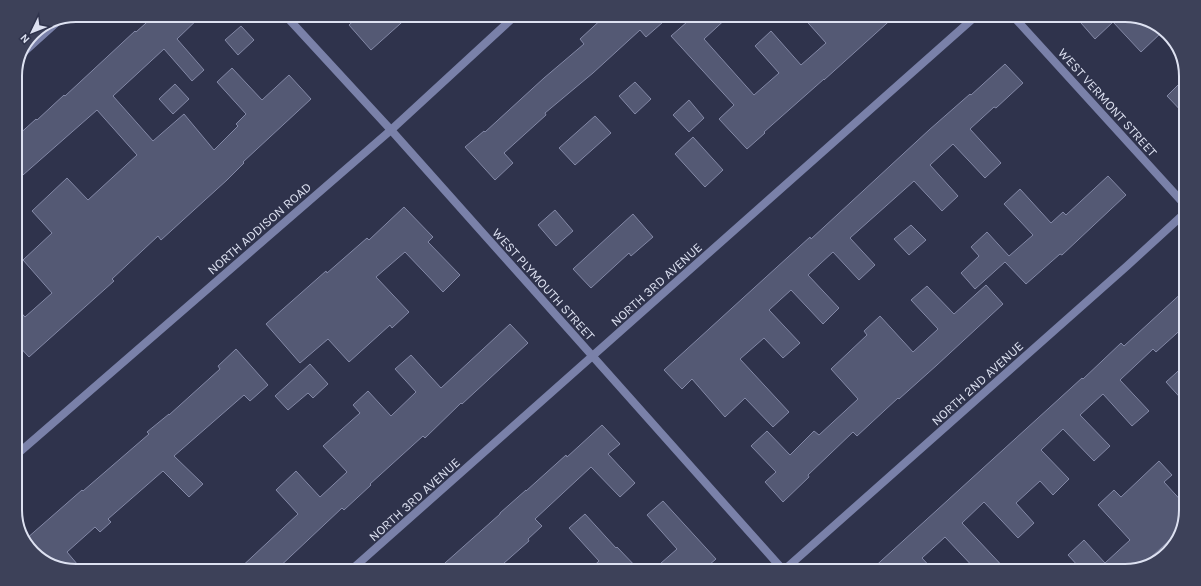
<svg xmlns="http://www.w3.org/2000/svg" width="1201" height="586" font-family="Karla,sans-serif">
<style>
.building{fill:#545974;stroke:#8388a6}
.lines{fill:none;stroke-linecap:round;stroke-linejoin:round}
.minor{stroke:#7a81a9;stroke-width:8}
.tertiary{stroke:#7a81a9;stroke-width:8}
.labels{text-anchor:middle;stroke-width:3;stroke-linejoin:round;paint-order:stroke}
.street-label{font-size:13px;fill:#dde1f1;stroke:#2f334c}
.rim{fill:none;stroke:#dde1f1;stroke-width:2}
</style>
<rect width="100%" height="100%" fill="#2f334c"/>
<g class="building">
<polygon points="155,15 202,15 177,39 204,70 192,81 164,49 113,96 153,141 184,114 214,150 238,126 236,124 246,114 217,82 232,68 262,100 289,75 311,99 243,162 244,163 227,180 161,240 158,236 112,279 114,281 29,357 15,342 15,306 25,317 52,293 23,260 52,233 32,211 67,178 88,200 137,155 97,110 15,182 15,138 36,119 37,120 64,95 65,96 135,31 136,32"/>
<polygon points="360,15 410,15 371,50 349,25"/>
<polygon points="606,15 671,15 646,37 640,30 593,73 545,113 546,115 504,153 513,163 495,180 465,147 484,131 485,132 544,78 584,44 580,39"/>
<polygon points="695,15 730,15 704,39 754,95 779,73 755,46 771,31 801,65 826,43 801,15 896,15 824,80 824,79 764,132 765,133 747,149 719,119 734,105 671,36"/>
<polygon points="1074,15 1125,15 1152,21 1163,31 1141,52 1113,22 1095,39"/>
<polygon points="241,26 254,40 238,55 225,40"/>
<polygon points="1005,64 1023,83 996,108 994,107 970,129 1001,163 985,178 953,144 930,165 958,196 942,211 914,181 850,238 875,265 859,280 833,252 808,275 839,308 823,324 791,290 769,310 800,343 783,358 764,338 740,359 789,412 773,427 745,398 725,417 692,379 682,389 664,370 810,237 811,239 929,130 970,94 971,95"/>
<polygon points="1186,77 1186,116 1167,96"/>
<polygon points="635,82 651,99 635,114 619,96"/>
<polygon points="175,84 189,99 173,114 159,99"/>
<polygon points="689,100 704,118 689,132 673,115"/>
<polygon points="595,116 611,133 575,165 559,148"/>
<polygon points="693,137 723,170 705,187 675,154"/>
<polygon points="1108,176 1126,195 1062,255 1060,254 1026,284 1005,262 975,289 961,273 979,256 971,247 987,232 1009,256 1033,235 1004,204 1020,189 1051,223 1063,212 1066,215"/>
<polygon points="404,207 433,237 428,242 460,275 443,292 405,252 376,277 409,312 392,328 390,325 349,362 328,339 300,363 266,324 326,271 327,273 367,238 369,240"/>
<polygon points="555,210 573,231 556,246 538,225"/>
<polygon points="633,214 653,237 631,256 629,253 591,288 573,269"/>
<polygon points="911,225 926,240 909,255 894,239"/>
<polygon points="986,285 1003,304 937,365 899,399 898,398 857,436 853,432 808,475 809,477 783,502 765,482 776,472 751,446 767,431 790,455 814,431 819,435 858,399 831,369 867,335 864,331 880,316 913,352 938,329 911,300 927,286 954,314"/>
<polygon points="1186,289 1186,325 1156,352 1153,349 1120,380 1149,411 1132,426 1103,394 1080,415 1110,446 1094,461 1063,429 1041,450 1069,479 1053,495 1040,481 1016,503 1034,523 1018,538 984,502 962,523 1007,571 977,571 945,537 922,558 934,571 870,571 1082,378 1083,379 1121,343 1124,346"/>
<polygon points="510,324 528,343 462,404 461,403 425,438 423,436 370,484 371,485 344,510 342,508 275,571 237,571 298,514 276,490 296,471 320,497 347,472 323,446 360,413 353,405 368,391 391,416 416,392 395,369 411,355 441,388"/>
<polygon points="236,349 268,385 250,401 244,395 174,456 203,484 189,497 163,471 108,519 111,522 100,532 95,527 67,552 83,571 76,571 49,565 47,563 26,539 82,490 83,491 149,434 147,432 169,414 169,415 220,369 218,366"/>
<polygon points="310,364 328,384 313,398 308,393 288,410 275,396"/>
<polygon points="1186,364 1186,404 1166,382"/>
<polygon points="602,425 620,444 608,454 635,483 620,497 591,467 535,519 542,526 528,539 529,541 495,571 436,571 500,514 500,513 526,490 526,491 566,455 567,457"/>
<polygon points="1159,461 1172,475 1164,482 1186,506 1182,529 1140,567 1125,571 1079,571 1079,567 1068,555 1084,540 1105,563 1130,540 1098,505 1114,490 1121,497"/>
<polygon points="663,501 716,559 702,571 652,571 677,549 647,515"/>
<polygon points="585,514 616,548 617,547 640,571 588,571 599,561 569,528"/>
</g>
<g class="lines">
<g class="minor">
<polyline points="285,15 391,130 784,571"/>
<polyline points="1012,15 1186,206"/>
<polyline points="25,51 56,23"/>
<polyline points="350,571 977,15"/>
<polyline points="783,571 1127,266 1186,212"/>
</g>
<polyline class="tertiary" points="15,456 391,130 516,15"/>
</g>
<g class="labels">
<g class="street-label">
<text transform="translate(1108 102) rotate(48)" y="5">WEST VERMONT STREET</text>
<text transform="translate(259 228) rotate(-41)" y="5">NORTH ADDISON ROAD</text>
<text transform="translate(544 284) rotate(48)" y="5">WEST PLYMOUTH STREET</text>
<text transform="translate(656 284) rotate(-42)" y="5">NORTH 3RD AVENUE</text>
<text transform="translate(977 383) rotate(-42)" y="5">NORTH 2ND AVENUE</text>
<text transform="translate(414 499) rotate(-42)" y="5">NORTH 3RD AVENUE</text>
</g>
</g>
<path d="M0 0H1201V586H0ZM76 22H1125A54 54 0 0 1 1179 76V510A54 54 0 0 1 1125 564H76A54 54 0 0 1 22 510V76A54 54 0 0 1 76 22Z" fill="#3d4159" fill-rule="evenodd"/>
<path class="rim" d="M76 22H1125A54 54 0 0 1 1179 76V510A54 54 0 0 1 1125 564H76A54 54 0 0 1 22 510V76A54 54 0 0 1 76 22Z"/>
<g transform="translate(32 32) rotate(227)" stroke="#2f334c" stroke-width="3" paint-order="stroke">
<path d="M0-3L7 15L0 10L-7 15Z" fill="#dde1f1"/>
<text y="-6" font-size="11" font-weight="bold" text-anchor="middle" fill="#dde1f1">N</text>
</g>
</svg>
